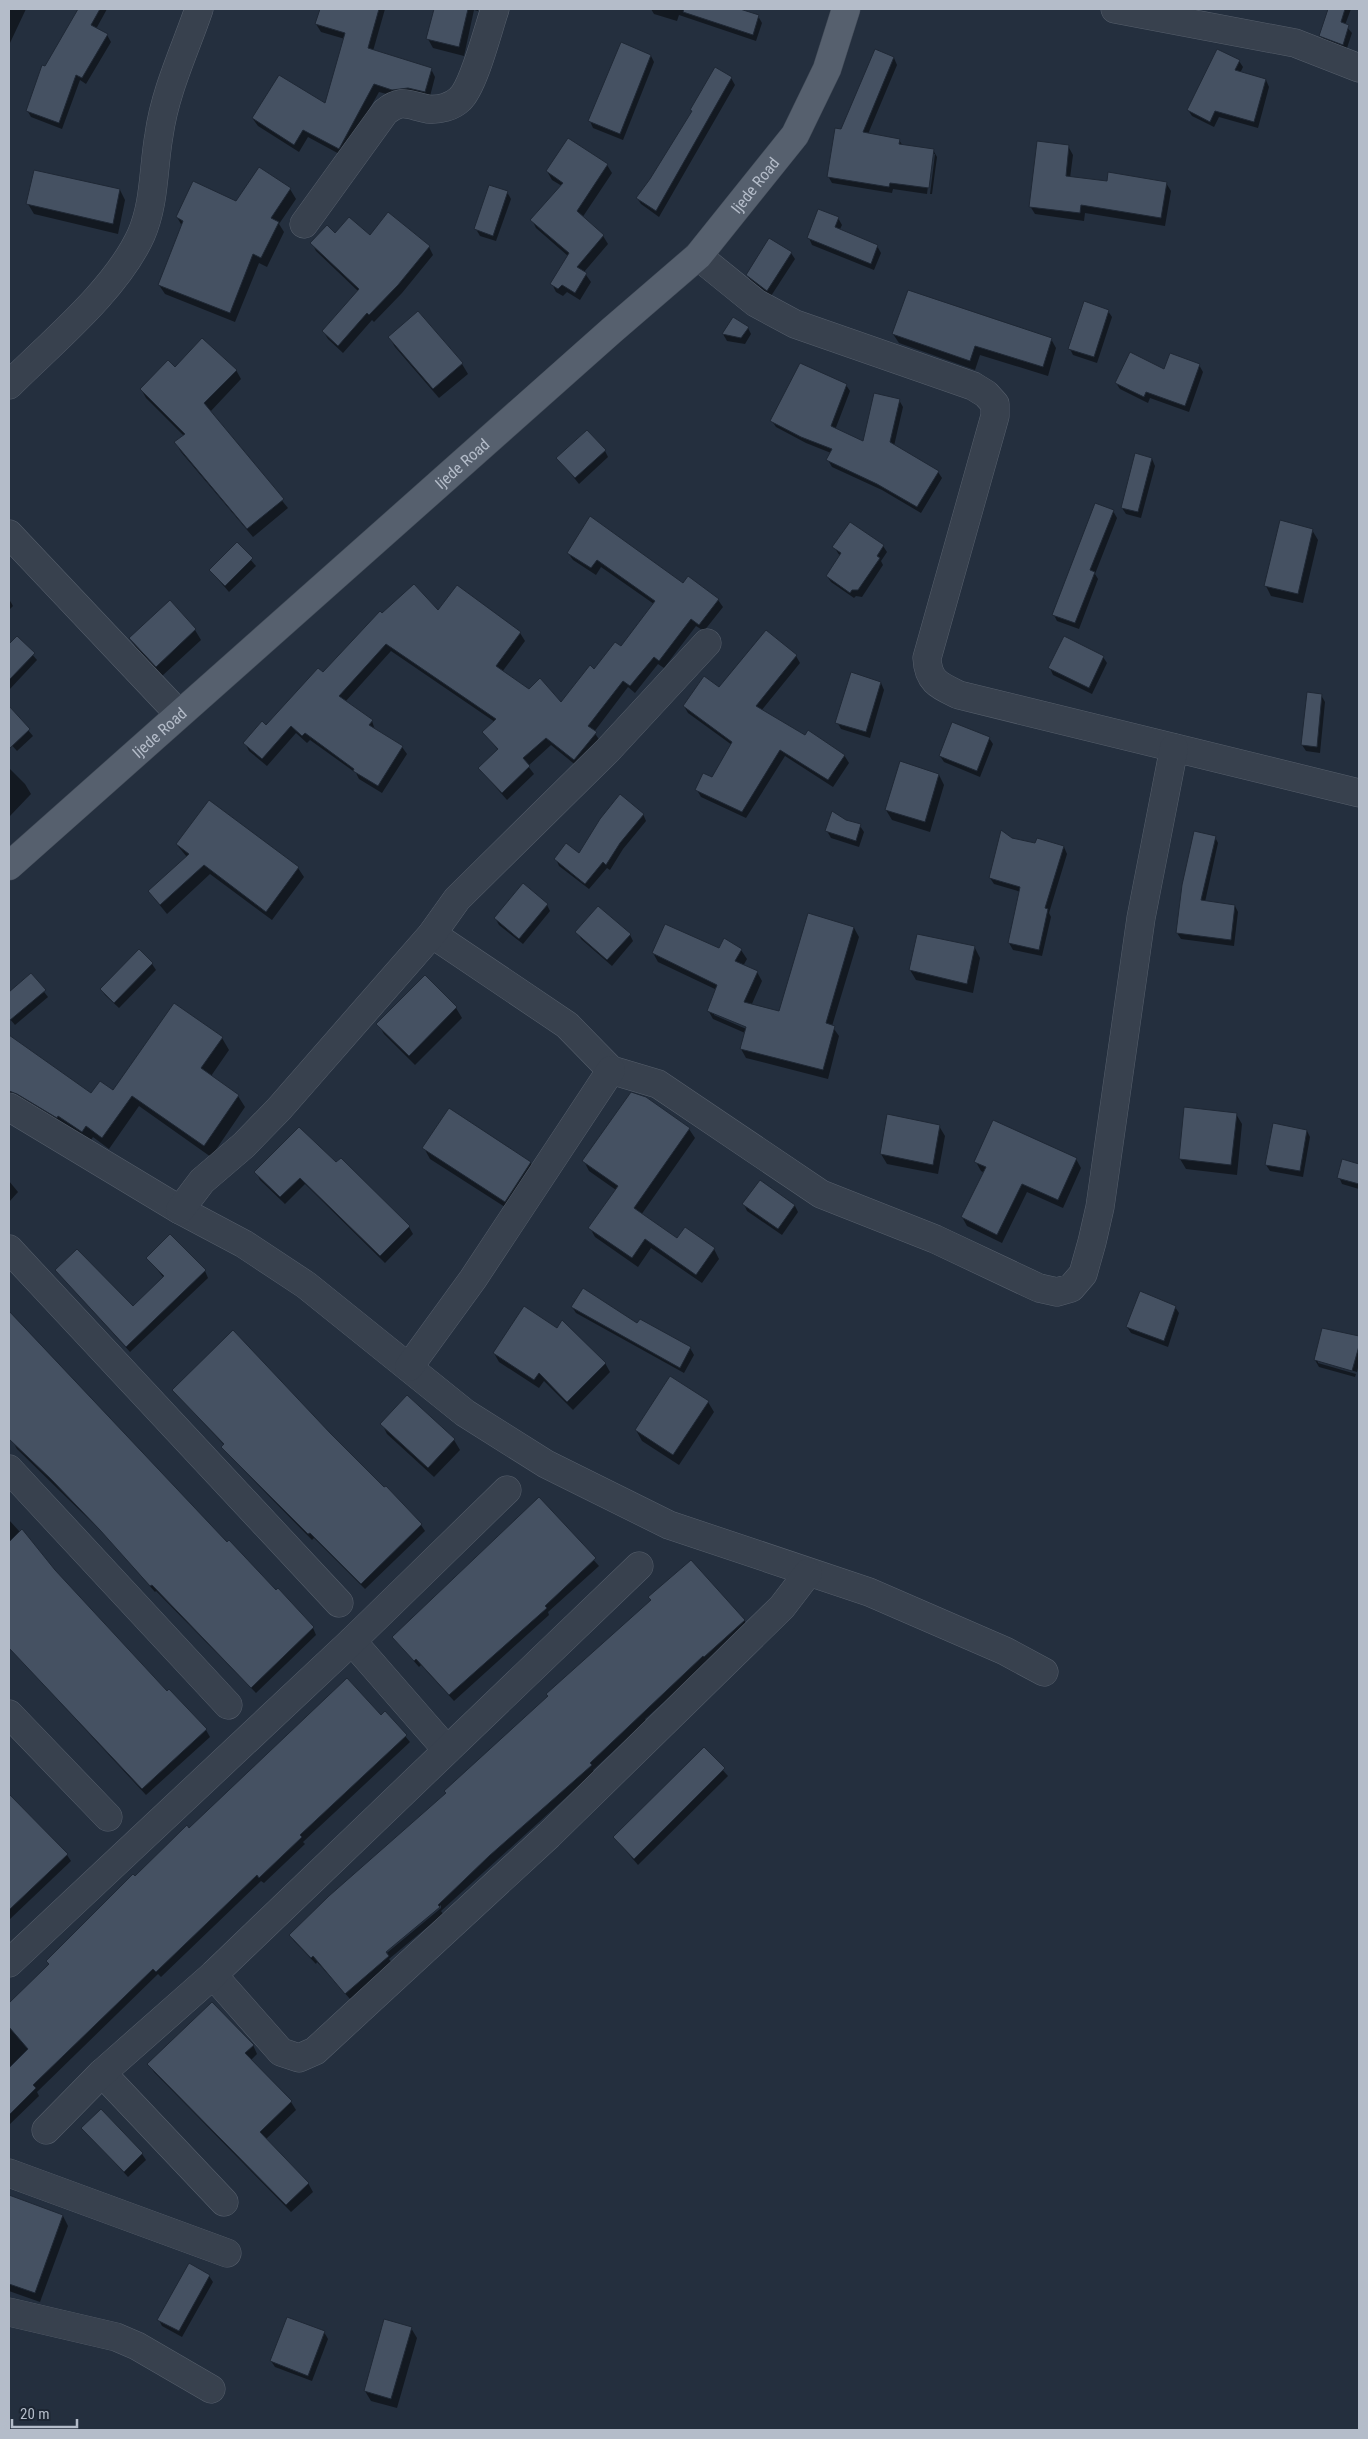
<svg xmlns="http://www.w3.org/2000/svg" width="1368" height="2439" font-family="'Roboto Condensed',sans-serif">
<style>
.shadow{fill:#0007;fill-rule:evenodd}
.building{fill:#455162;stroke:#1f2835}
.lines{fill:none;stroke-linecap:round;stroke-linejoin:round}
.minor-casing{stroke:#565f6c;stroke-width:29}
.major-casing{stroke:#414a57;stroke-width:29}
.minor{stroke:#38414e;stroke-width:28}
.major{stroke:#56606e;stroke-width:28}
.labels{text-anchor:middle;stroke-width:4.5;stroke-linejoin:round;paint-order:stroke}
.street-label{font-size:16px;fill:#b4bcc9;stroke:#1d2633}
</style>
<rect width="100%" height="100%" fill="#242f3e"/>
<g class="shadow">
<polygon points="9,9 26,9 9,45"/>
<polygon points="79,9 107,9 96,29 107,35 111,42 86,84 80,80 62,129 31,117 27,110 46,68"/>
<polygon points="321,9 385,9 373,51 431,69 435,77 429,100 398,97 379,92 343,156 308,137 299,152 258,126 253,119 326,105 345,39 321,32 316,24"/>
<polygon points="435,9 478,9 478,11 474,10 464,56 433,48 428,39"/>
<polygon points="651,9 736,9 758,16 762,23 756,41 679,15 677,21 654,14"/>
<polygon points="1328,9 1351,9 1345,25 1352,33 1346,51 1324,42 1320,35"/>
<polygon points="651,56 654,62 623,140 593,128 590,121"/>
<polygon points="894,58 897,65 868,134 899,140 903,146 933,150 937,157 932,194 930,194 935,154 932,154 927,194 893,189 892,193 832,183 828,176 841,130"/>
<polygon points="1239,61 1243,67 1240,73 1266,80 1269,87 1258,128 1219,117 1214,127 1192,116 1188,110"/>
<polygon points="716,69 731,78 735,85 659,217 641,204 637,198 651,180 693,112"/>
<polygon points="569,139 607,165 612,173 582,218 603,236 608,244 584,272 591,282 580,300 567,292 563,296 556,292 552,284 568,256 536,228 532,220 562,186 552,180 547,171"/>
<polygon points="1068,146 1073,155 1070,178 1108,182 1166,183 1171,191 1165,226 1085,213 1084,221 1035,214 1030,206"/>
<polygon points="290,189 296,199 279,224 284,232 267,267 259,263 235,322 165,294 159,285 182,226 177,217"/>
<polygon points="120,190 125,200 118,234 34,214 28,204"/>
<polygon points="507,192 511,199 496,241 480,236 476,229"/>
<polygon points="838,218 842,225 839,231 877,246 881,253 874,270 812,245 809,238"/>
<polygon points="370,237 429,247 433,255 402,293 374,322 372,320 343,353 328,339 323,331 358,291 316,251 312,243"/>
<polygon points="791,253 795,259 771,296 751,281 747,275"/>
<polygon points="1108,311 1112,317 1097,363 1073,355 1070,349"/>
<polygon points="734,319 748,328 751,334 745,344 727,341 723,334"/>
<polygon points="893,334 1051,339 1056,348 1048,376 980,355 975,370 899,343"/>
<polygon points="389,337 462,364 468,374 439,398 395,347"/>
<polygon points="1199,365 1203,372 1189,412 1150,398 1148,403 1120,389 1116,383"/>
<polygon points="175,369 236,370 241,379 210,412 288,508 253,537 181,452 176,443 184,436 146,398 141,389"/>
<polygon points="846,385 850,391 835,430 863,443 899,400 903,407 894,446 938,472 942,478 921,513 882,490 832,467 828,460 831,453 806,443 776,427 772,421"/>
<polygon points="605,451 608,457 579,484 558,458"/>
<polygon points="1136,455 1152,459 1155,466 1141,518 1126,514 1122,508"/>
<polygon points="1113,511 1117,518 1095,574 1098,579 1079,629 1057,621 1054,615"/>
<polygon points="590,518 683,585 718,600 723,607 704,631 696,626 664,668 658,664 635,693 628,687 594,732 600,741 578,767 551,745 528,766 534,774 507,800 479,768 498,750 484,733 495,722 391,651 345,702 372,721 375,730 402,747 407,754 382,793 359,779 356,773 310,740 307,743 296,733 267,766 249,751 245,743 323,674 382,615 439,612 520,633 525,641 502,672 529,690 561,704 621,648 654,604 601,567 596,575 573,560 568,553"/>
<polygon points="1312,530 1318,540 1303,603 1271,596 1266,586"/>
<polygon points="237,544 256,566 229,592 210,570"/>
<polygon points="883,546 887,552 881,561 883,565 862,597 856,596 854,598 831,582 827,576 840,556 834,547"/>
<polygon points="9,599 13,606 9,610"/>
<polygon points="170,602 195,630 201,640 162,676 136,648 130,638"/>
<polygon points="766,631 796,656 800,663 761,711 806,737 844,755 849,763 833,787 785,756 746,818 701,797 697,790 713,779 732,745 688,713 684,706 719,689"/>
<polygon points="17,637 37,660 9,690 9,646"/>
<polygon points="1103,657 1107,663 1092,694 1053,675 1050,668"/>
<polygon points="881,683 884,690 870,738 841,729 837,722"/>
<polygon points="1321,695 1325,702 1320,753 1306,751 1302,745"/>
<polygon points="9,708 33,736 17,751 9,742"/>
<polygon points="989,738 993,744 980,777 944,762 940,756"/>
<polygon points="9,768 25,784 31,794 9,817"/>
<polygon points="939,775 944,785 930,832 892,820 886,810"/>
<polygon points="643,814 646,821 623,849 610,870 607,868 589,889 559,866 556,859 579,855"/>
<polygon points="845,821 860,826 864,832 859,847 831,838 827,831"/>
<polygon points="1215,837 1218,843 1205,902 1235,906 1238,912 1234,946 1181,939 1177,933"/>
<polygon points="1011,839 1036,845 1037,839 1064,847 1067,854 1049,913 1051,917 1042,956 1013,950 1009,943 1021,892 994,884 990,878"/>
<polygon points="177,845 298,868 304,877 272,920 210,874 167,914 149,892 187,857"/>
<polygon points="547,905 550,911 523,944 499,925 495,918"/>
<path d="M854,928L859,937L832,1026L839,1036L828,1079L746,1058L741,1049L745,1033L713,1019L708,1010L717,990L658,962L653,953L741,950L747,959L743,966L757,972L762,981L751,1006L780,1013ZM714,1012L752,1028L751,1031L714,1015Z"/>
<polygon points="577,932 630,935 633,941 612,966 581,939"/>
<polygon points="975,948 980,958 973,993 916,980 910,970"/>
<polygon points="152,964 156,970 119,1008 105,995 101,989"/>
<polygon points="31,975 48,997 15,1025 9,1018 9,994"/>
<polygon points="425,977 456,1008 462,1018 415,1065 384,1034 378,1024"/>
<polygon points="174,1005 222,1038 229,1050 211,1076 238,1096 245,1107 211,1157 139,1106 109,1149 93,1137 89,1143 9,1105 9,1036 92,1095 113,1092"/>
<polygon points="449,1110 531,1163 536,1173 511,1211 430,1159 424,1148"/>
<polygon points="1236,1114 1242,1124 1237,1175 1186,1169 1180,1159"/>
<polygon points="939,1126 945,1136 938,1174 887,1164 881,1154"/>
<polygon points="689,1129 695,1138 641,1215 677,1240 714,1249 719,1259 702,1283 651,1248 638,1267 595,1237 590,1228 616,1190 589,1171 584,1161"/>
<polygon points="1307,1131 1310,1137 1303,1177 1270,1171 1266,1165"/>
<polygon points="1076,1159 1081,1168 1063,1208 1027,1192 1002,1243 967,1226 962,1217 985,1173 981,1171 976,1162"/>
<polygon points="1343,1160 1359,1165 1359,1189 1342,1184 1339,1177"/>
<polygon points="336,1164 409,1227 413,1234 385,1263 305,1184 285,1204 260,1180 256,1172"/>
<polygon points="9,1181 18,1192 9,1202"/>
<polygon points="744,1204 795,1206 798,1212 782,1235 747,1211"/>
<polygon points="148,1258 205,1271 208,1278 130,1352 57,1271 133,1308 164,1278"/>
<polygon points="572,1307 638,1325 690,1348 694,1355 684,1373 576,1313"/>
<polygon points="1175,1307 1179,1313 1168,1347 1131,1333 1127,1327"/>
<polygon points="9,1311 227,1543 313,1628 316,1635 256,1693 156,1591 155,1592 106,1536 17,1449 13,1442 15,1441 9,1435"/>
<polygon points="1323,1329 1359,1338 1359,1364 1357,1372 1318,1360 1318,1363 1356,1374 1355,1377 1319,1367 1315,1360"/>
<polygon points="557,1330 605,1363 610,1372 573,1410 544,1381 539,1388 499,1362 494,1353"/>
<polygon points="173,1390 330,1435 421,1525 425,1531 365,1589 314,1538 312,1540 227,1453 223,1447 224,1445"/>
<polygon points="708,1402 714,1412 679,1465 642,1441 636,1430"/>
<polygon points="382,1424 454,1440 460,1450 434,1477 387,1434"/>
<polygon points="539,1499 599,1566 548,1612 549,1615 454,1701 421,1665 419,1667 393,1637"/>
<polygon points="9,1520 167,1693 206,1730 210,1737 146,1795 9,1647"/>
<path d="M744,1620L748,1627L645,1719L646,1721L593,1770L594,1772L441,1911L443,1914L389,1959L392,1963L350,1999L317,1962L316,1964L294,1941L290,1935L447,1794ZM441,1905V1908L382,1957L380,1955Z"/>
<polygon points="385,1712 410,1742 303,1842 305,1844 264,1883 261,1881 161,1977 158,1974 37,2092 39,2096 9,2125 9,2005 135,1877 189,1830"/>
<polygon points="704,1749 728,1776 638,1865 614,1837"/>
<polygon points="9,1796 67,1855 71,1861 9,1920"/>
<polygon points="253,2045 257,2054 251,2060 291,2102 296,2110 265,2140 308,2183 313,2192 291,2212 154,2072 149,2064"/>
<polygon points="83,2128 142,2154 146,2160 128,2177"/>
<polygon points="12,2197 63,2216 68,2226 40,2302 9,2291 9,2205"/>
<polygon points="209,2276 213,2282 182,2337 162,2326 159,2320"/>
<polygon points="411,2328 417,2338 397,2408 371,2401 365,2391"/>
<polygon points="324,2332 328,2339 312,2381 275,2367 271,2361"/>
</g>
<g class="building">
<polygon points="78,9 100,9 91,25 108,34 82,78 76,75 59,123 26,111 42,65 45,66"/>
<polygon points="320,9 379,9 368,48 432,68 425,92 408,88 392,90 374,84 339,149 303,130 294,145 252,118 279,75 325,103 345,33 315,24"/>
<polygon points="434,9 468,9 459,47 426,39"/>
<polygon points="684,9 740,9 759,15 753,35 683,12"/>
<polygon points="1328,9 1345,9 1341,22 1349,25 1343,45 1319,36"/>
<polygon points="621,42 651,55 620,134 588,121"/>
<polygon points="875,49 894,57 863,132 900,139 899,144 934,149 929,188 890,183 889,187 827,177 835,128 841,129"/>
<polygon points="1217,49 1240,60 1235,70 1266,79 1254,122 1215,111 1210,122 1187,110"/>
<polygon points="715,67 732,77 656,211 636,198 650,179 692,111 690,110"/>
<polygon points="568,138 608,164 577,211 604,235 577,267 587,273 575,293 562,285 558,289 550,284 569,253 530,220 563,183 546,171"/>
<polygon points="1037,141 1069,145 1066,176 1107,181 1108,172 1167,182 1161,218 1081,205 1080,213 1029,207"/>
<polygon points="259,167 291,188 271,218 279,222 261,258 253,254 230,313 158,285 183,221 176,217 193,181 236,201"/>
<polygon points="34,170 120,189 113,224 26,204"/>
<polygon points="489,185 508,191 493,236 474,229"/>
<polygon points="818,209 839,217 835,227 878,245 871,264 807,238"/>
<polygon points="388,212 430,246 398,285 369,315 367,313 338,346 322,331 359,289 310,243 327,225 335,233 349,217 370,235"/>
<polygon points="769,238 792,252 767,291 746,275"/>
<polygon points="908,290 1052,338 1043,367 975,346 970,361 892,334"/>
<polygon points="1084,301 1109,310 1094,357 1068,349"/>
<polygon points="418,311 463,363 433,389 388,337"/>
<polygon points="733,317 749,327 741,338 722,334"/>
<polygon points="202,338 237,370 204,403 284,499 247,529 174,442 185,434 140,389 168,360 175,367"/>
<polygon points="1130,352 1164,369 1170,353 1200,364 1185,406 1146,392 1144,397 1115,383"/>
<polygon points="800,363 847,384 831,426 863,441 874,393 900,399 890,442 939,471 917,507 877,484 826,460 832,449 801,437 770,421"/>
<polygon points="587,430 606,450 575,478 556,458"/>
<polygon points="1135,453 1152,458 1138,512 1121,508"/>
<polygon points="1095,503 1114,510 1090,570 1095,572 1075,623 1052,615"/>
<polygon points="590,516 683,583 688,576 719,599 699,625 691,619 659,661 654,657 630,686 623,681 588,726 597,732 574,760 546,738 523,758 530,766 502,793 478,768 498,749 482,732 496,719 386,644 339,696 373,720 369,725 403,746 378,786 353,771 354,769 305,733 302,736 291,726 262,759 243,743 262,721 266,725 318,668 323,672 380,611 382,613 414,584 438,610 457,585 521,632 496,666 529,689 540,678 561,702 590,665 594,669 615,642 621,646 655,601 597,560 591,568 567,553"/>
<polygon points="1280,520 1313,529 1298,594 1264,586"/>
<polygon points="850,522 884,545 877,556 880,558 858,590 852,590 850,593 826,576 841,553 832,547"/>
<polygon points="237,542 253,558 225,586 209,570"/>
<polygon points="170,600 196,629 156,667 129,638"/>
<polygon points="766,630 797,655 756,706 805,735 808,730 845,755 828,780 780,750 742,812 695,790 703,773 712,777 732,742 683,706 704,676 719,687"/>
<polygon points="17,636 35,653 9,680 9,644"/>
<polygon points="1064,636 1104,656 1089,688 1048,668"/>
<polygon points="851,672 881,682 866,732 835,723"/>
<polygon points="1307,692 1322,694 1317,747 1301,745"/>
<polygon points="9,706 30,729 9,749"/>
<polygon points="952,722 990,737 977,771 939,756"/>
<polygon points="900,761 939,774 925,822 885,810"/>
<polygon points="620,794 644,814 620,843 606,865 603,862 585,884 554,859 566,843 579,853 600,819"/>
<polygon points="209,800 299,867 266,912 204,865 160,905 148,891 189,854 176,844"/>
<polygon points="832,811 846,820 861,824 856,841 825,831"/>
<polygon points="1001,830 1012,838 1035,843 1037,838 1064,846 1045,908 1048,909 1039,950 1008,943 1020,887 989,878"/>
<polygon points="1194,831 1216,836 1201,900 1235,905 1231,940 1176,933 1182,885"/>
<polygon points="523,883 548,904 519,939 494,918"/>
<polygon points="598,906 631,934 607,960 575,932"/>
<polygon points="808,913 854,927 826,1023 835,1026 823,1070 740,1049 746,1027 707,1011 717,985 652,953 665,924 719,948 724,938 742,949 735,961 758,971 744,1002 779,1011"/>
<polygon points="917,934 975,946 967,984 909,970"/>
<polygon points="139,949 153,963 114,1003 100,989"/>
<polygon points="31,973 46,990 9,1021 9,992"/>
<polygon points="425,975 457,1007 409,1056 376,1024"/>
<polygon points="174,1003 223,1037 201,1068 239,1095 204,1146 132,1096 102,1138 86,1126 82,1132 58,1116 57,1118 17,1094 9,1091 9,1035 91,1093 100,1081 113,1090"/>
<polygon points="631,1092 646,1097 690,1128 634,1208 677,1238 685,1227 715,1248 696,1275 645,1239 632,1258 588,1228 618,1186 582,1161"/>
<polygon points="1184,1107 1237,1113 1231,1165 1179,1159"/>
<polygon points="449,1108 531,1162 505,1202 422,1148"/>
<polygon points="887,1114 940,1125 933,1165 880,1154"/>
<polygon points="993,1120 1077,1158 1058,1200 1022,1184 997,1235 961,1217 986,1167 974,1162"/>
<polygon points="1273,1123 1307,1130 1300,1171 1265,1165"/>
<polygon points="299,1127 336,1162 341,1158 410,1226 380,1256 300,1178 280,1197 254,1172"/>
<polygon points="1342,1159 1359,1164 1359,1184 1337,1178"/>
<polygon points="760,1180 795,1205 778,1229 742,1204"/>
<polygon points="170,1234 206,1270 126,1347 55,1270 77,1249 133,1306 164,1276 146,1258"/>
<polygon points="583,1288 637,1323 640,1319 691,1347 680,1368 571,1307"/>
<polygon points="1140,1291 1176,1306 1164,1341 1126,1327"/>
<polygon points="524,1306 557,1328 562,1320 606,1363 567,1402 539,1373 534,1380 493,1353"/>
<polygon points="9,1311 227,1542 229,1540 276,1590 278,1588 314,1627 251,1688 152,1585 150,1586 100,1530 51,1479 9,1439"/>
<polygon points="1322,1328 1359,1336 1359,1346 1352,1371 1314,1360"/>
<polygon points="233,1330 331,1434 384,1487 386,1486 422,1524 361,1584 310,1533 308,1534 221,1447 224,1444 172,1390"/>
<polygon points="670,1376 709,1401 673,1455 635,1430"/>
<polygon points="407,1395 455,1439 428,1468 380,1424"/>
<polygon points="539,1497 596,1558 545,1606 547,1608 449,1695 416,1659 414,1661 392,1637"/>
<polygon points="22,1529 55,1570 167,1691 169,1689 207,1729 142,1789 9,1648 9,1542"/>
<polygon points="691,1560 745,1620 704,1657 703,1656 590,1763 592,1765 489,1856 438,1905 440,1907 386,1952 389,1956 345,1994 313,1956 311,1958 289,1935 329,1896 446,1793 444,1791 548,1696 546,1694 651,1600 648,1597"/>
<polygon points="347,1678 381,1715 385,1711 407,1735 300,1835 302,1837 259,1878 257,1875 156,1972 153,1969 33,2085 36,2088 9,2115 9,2068 28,2049 9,2027 9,2003 49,1964 46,1961 133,1874 135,1876 187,1825 189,1828"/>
<polygon points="704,1747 725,1768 634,1859 613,1837"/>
<polygon points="9,1794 68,1854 9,1910"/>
<polygon points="212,2002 254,2045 245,2053 292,2101 260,2132 309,2183 286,2205 147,2064"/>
<polygon points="101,2109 143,2153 124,2172 81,2128"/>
<polygon points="9,2195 63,2215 35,2293 9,2284"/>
<polygon points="189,2263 210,2275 179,2331 157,2320"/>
<polygon points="287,2317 325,2331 308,2376 270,2361"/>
<polygon points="384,2319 412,2327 391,2399 364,2391"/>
</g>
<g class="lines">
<g class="minor-casing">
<g id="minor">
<polyline points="1115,9 1295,43 1359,68"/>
<path d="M304,224L385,112C402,98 408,105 428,109C439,110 452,107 460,99C474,86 488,29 495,9"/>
<path d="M698,256L756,303L795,324L973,386L986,394L995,404V416L927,658C928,682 940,686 959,695L1359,793"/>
<path d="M9,385C52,342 116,290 141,235C155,203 153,169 159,135C165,91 185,50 199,9"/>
<polyline points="9,534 179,714"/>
<polyline points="432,934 567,1025 611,1070 658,1084 821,1194 935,1239 1039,1288 1057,1292 1071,1288 1083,1274 1092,1242 1100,1207 1141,918 1174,748"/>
<polyline points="9,1107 180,1210 244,1244 306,1285 465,1413 546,1464 669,1525 869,1592 1005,1651 1044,1672"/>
<polyline points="180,1210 202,1181 244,1145 279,1109 432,934 457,899 608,750 707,643"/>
<polyline points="9,1249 339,1603"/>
<polyline points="409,1367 473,1279 611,1070"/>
<polyline points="9,1469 228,1705"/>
<polyline points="352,1641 447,1750"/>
<polyline points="9,1714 108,1817"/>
<polyline points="9,1963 352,1641 507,1490"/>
<polyline points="213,1975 281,2052 299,2058 315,2051 549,1835 782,1607 808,1573"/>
<polyline points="102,2073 224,2202"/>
<polyline points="46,2130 102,2073 213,1975 639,1566"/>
<polyline points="9,2173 227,2253"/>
<polyline points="9,2312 116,2337 137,2346 211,2389"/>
</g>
</g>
<g class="major-casing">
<g id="major">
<path id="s1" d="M9,866L611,331L698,256L795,135L827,69L846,9"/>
</g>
</g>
<use href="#minor" class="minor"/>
<use href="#major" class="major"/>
</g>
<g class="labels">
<g class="street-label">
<text dy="6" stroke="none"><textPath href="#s1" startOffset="1011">Ijede Road</textPath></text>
<text dy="6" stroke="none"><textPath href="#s1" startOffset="606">Ijede Road</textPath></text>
<text dy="6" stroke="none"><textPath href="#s1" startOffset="201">Ijede Road</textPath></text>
</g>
</g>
<rect width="1368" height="2439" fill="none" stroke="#b4bcc9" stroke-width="20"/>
<path d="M12 2419v8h65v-8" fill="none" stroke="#b4bcc9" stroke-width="2.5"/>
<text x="20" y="2419" font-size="15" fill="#b4bcc9" stroke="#1d2633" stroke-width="4" paint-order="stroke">20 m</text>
</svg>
